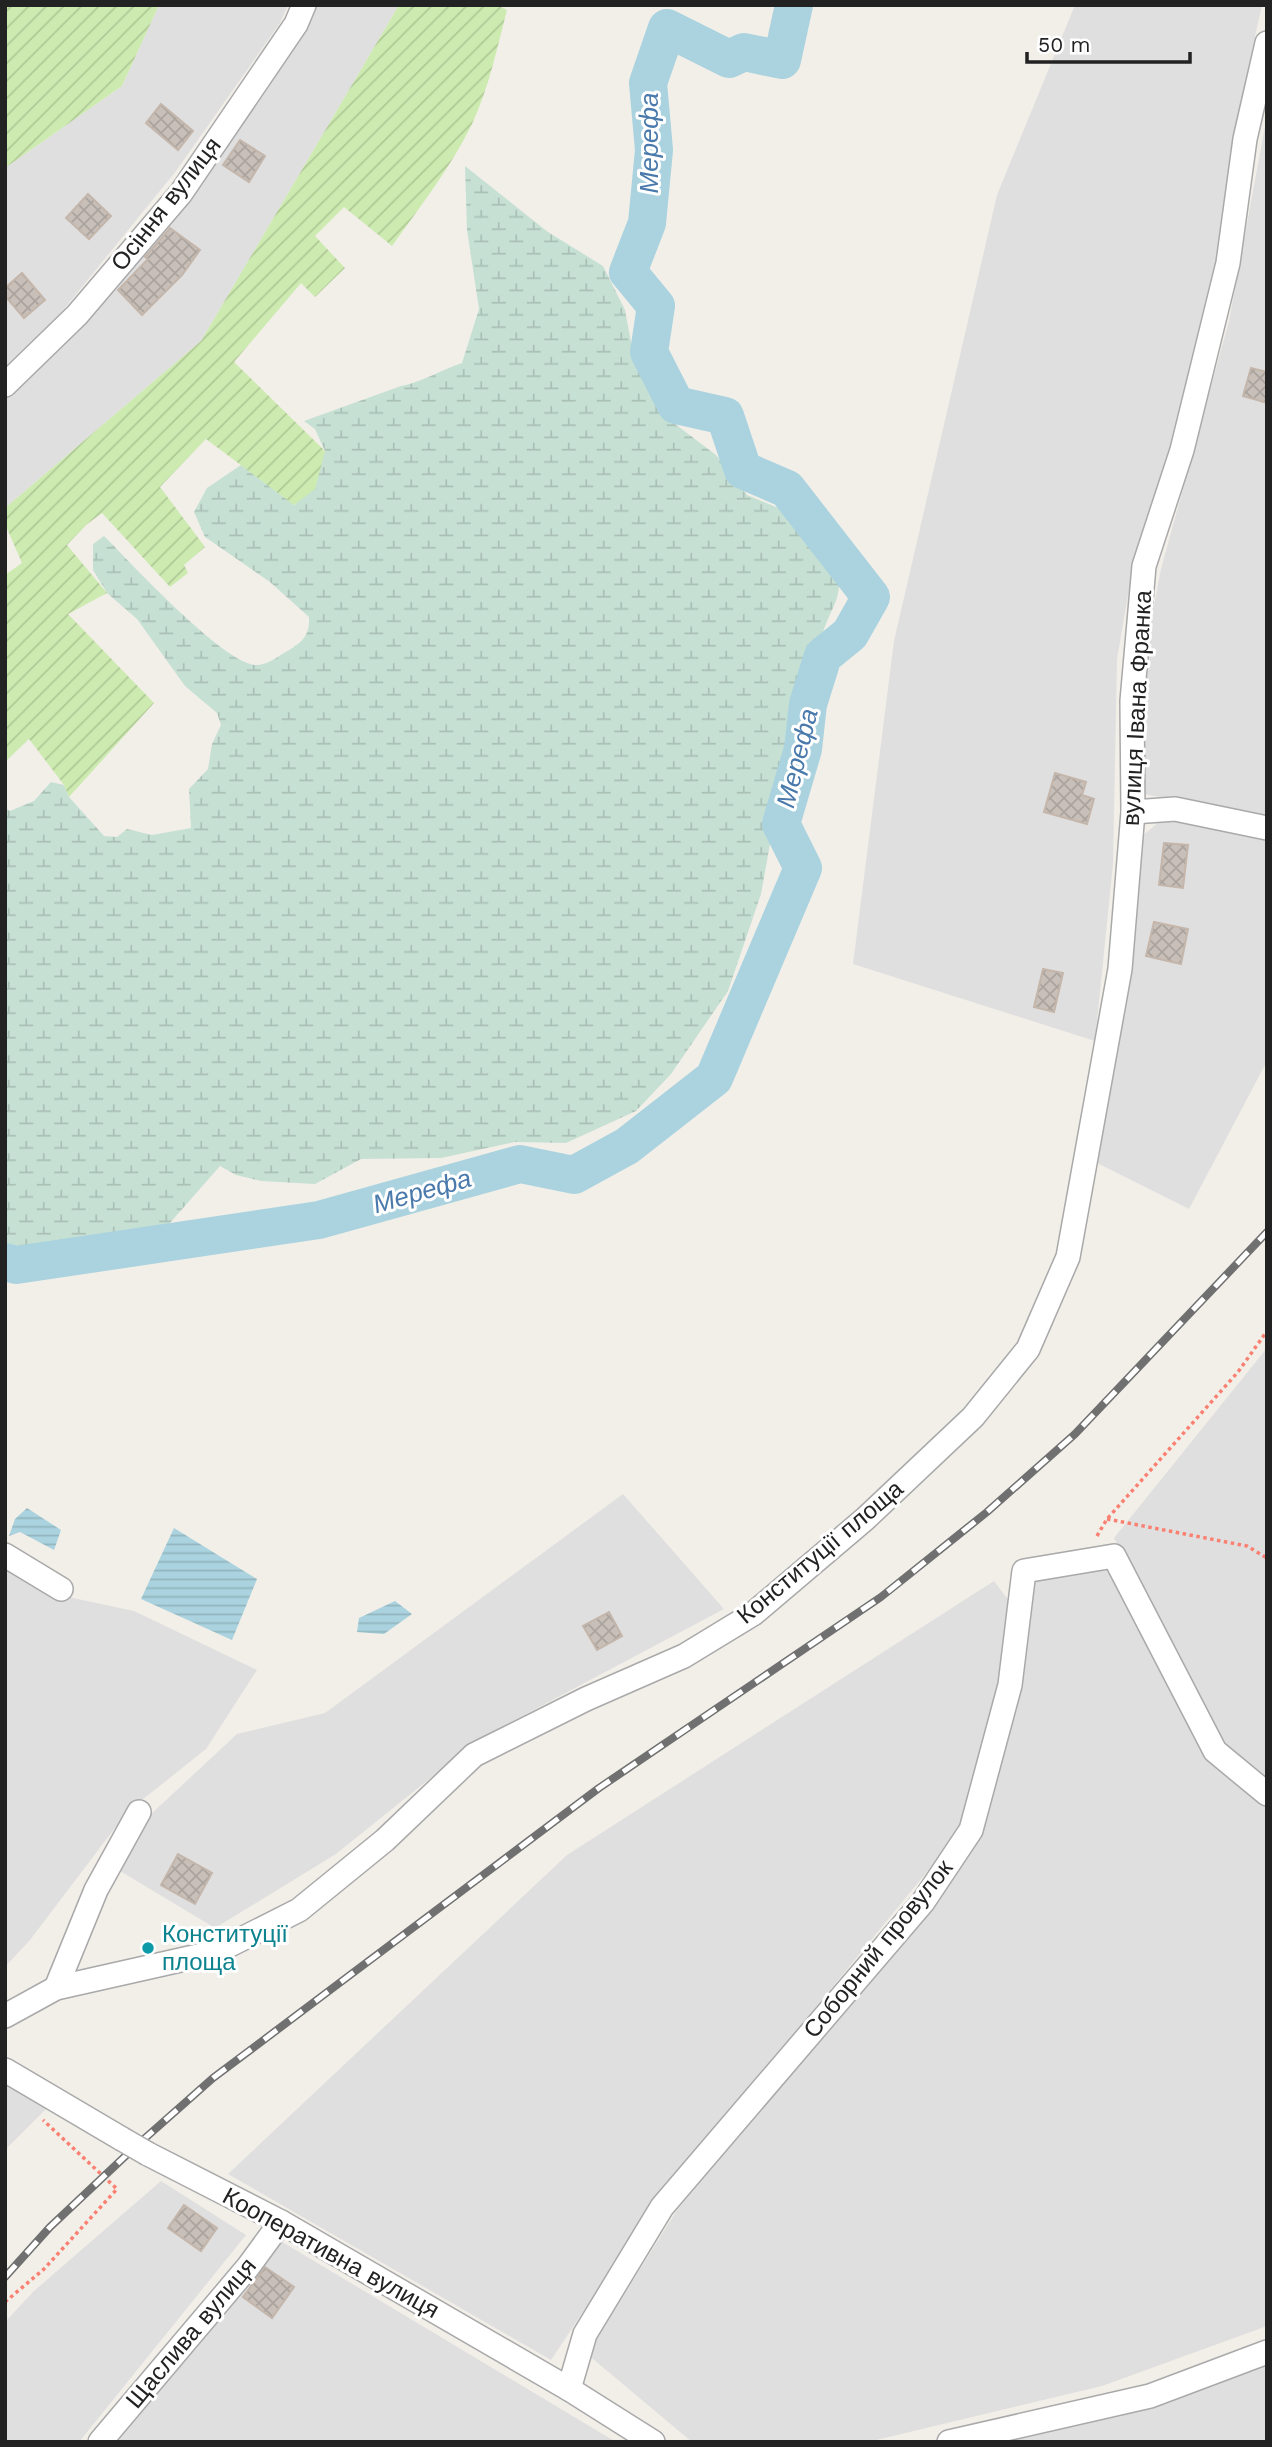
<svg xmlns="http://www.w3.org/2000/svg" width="1272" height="2447" font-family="'Work Sans',sans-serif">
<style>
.residential{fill:#e0dfdf}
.wetland{fill:url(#wetland-marsh)}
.garden{fill:url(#garden-furrows)}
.water{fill:url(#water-rules)}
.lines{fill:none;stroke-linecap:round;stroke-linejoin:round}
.river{stroke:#aad3df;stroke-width:38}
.building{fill:url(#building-cross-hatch);stroke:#c4b6ab;stroke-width:2}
.street-casing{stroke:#a9a9a9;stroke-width:26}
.path{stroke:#fa8072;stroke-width:3.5;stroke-dasharray:3.5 3.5;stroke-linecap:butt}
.street{stroke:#fff;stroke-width:23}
.rail-casing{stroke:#707070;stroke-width:8}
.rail{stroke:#fff;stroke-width:5;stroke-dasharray:16;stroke-linecap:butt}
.street-bridge-casing{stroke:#a9a9a9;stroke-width:26;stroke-linecap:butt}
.street-bridge{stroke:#fff;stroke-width:23}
.culture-dot{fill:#0f9aa8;stroke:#fff;stroke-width:2.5}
.labels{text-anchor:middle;stroke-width:6;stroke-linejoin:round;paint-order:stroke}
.street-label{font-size:24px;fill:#222;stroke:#fff}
.culture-label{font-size:24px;fill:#0d838f;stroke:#fff;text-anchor:start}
.water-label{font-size:26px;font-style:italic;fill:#4a7aab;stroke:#fff}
</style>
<defs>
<pattern id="wetland-marsh" width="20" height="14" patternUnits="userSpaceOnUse" patternTransform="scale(1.75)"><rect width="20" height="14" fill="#c6e0d4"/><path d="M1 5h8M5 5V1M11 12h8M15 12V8" fill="none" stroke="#aac0b6"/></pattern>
<pattern id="garden-furrows" width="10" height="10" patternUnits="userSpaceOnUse" patternTransform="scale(1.75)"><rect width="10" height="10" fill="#cdebb0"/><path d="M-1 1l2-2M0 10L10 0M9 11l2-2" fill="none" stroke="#b0c997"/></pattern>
<pattern id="water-rules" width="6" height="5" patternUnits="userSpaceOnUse" patternTransform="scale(1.75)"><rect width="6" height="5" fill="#aad3df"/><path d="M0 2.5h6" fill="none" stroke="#92b5bf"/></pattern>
<pattern id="building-cross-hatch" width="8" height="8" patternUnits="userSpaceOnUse" patternTransform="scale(1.75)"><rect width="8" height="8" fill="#c7bfb8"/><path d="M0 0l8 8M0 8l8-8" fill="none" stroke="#aba49e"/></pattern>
</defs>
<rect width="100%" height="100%" fill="#f2efe9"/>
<g class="residential">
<polygon points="159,5 288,5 280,23 176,171 60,314 5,367 5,168 122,86"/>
<polygon points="312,5 399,5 201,341 5,508 5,392 80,319"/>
<polygon points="1075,5 1262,5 1244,86 1221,257 1177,432 1133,566 1117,659 1113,864 1095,1041 853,964 894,641 997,195"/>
<polygon points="1267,115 1267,817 1138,793 1141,674 1161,569 1229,321"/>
<polygon points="1165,817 1267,840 1267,1061 1189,1209 1097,1163 1129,954 1136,841"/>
<polygon points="1267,1348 1267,1779 1224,1745 1114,1538"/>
<polygon points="623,1494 724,1609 479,1739 336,1854 215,1928 115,1868 150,1815 237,1734 325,1713"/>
<polygon points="5,1568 45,1592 134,1611 257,1670 206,1749 127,1812 30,1940 5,1967"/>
<polygon points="1107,1570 1208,1754 1267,1805 1267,2326 1102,2386 868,2442 692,2442 587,2354 677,2210 932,1904 978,1834 1032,1579"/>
<polygon points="994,1581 1013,1606 1001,1685 963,1828 656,2202 551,2360 228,2174 567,1855"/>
<polygon points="5,2079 48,2107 5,2150"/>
<polygon points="161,2181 246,2235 79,2442 5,2442 5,2322 34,2291"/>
<polygon points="279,2240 616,2442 114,2442"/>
<polygon points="1267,2361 1267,2442 991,2442 1166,2404"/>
</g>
<path class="wetland" d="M465,166L548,232L603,266L625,310L634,358L675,424L716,455L747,495L793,514L840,576C839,585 839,595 835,603C828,621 817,636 823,656L793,696L792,721L773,794L770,844L761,894L728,991L671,1074L636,1111L566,1143L515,1142L441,1158L361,1159L315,1184L261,1181L236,1175L220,1166L169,1224L96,1246L44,1252L16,1265L5,1241V808L10,811L34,801L51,782L64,785L69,797L104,836L117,837L127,829L152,835L191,828L189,789L208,769L212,744L221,725L217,713L185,686L137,619L107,593L93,570V544L104,536C131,563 222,662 255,665C265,666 276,658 284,653C301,643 310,637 309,617L270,582L205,537L194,512L207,488L241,465L295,505L325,451L315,429L304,421L401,386C422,382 441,370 462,363L479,309L467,230Z"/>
<g class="garden">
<polygon points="5,5 159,5 122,86 5,168"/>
<path d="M399,5H497L507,10C497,48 489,88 472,124C451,167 420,207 392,246L344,207L315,236L345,268L315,297L301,283L234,362L325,451L315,489L294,505L206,439L160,487L205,547L184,565L188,573L170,587L102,513L86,525L67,545L107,593L68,614L154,703L69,797L64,785L29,739L5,762V575L22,563L5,524V508L201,341Z"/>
</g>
<g class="water">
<polygon points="27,1508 61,1530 54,1550 20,1532 9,1536 15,1519"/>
<polygon points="174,1528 257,1579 232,1640 141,1599"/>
<polygon points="395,1601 412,1614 384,1634 357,1632 359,1618"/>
</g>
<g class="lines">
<polyline class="river" points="5,1262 16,1265 319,1220 520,1164 574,1175 627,1146 714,1078 803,868 781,824 803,749 808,704 823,656 850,634 871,597 787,489 743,470 725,416 676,405 649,352 656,306 628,272 647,223 654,150 648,83 667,28 729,59 744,52 782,60 794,5"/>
</g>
<g class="building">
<polygon points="161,104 193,131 178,150 146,123"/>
<polygon points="240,140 265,156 249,182 223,165"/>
<polygon points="88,194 111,216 89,239 66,218"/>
<polygon points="170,228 200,250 182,275 142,315 118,290 148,259 145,257"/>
<polygon points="22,273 45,300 24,318 5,296 5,288"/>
<polygon points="1251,368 1267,372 1267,403 1243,396"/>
<polygon points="1055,773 1086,782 1082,795 1094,799 1087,824 1044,812"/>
<polygon points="1164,843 1188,845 1183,888 1159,885"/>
<polygon points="1154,922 1188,929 1181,964 1146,956"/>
<polygon points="1043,969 1063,973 1054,1012 1034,1007"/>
<polygon points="609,1612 622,1636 597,1650 583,1626"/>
<polygon points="178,1854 212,1873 195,1904 161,1885"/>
<polygon points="184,2205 217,2228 201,2251 168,2228"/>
<polygon points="265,2267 294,2287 272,2318 243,2297"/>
</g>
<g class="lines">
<g class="street-casing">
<g id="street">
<polyline points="5,385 77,315 181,193 296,24 304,5"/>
<polyline points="1133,812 1175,809 1267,828"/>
<polyline points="5,1555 61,1589"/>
<polyline points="56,1988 96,1890 139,1812"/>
<polyline points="5,2016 56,1988 216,1952 299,1910 385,1840 474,1755 586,1699 684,1656 753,1614 865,1519 973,1417 1028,1349 1068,1257 1120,969 1133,812 1132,701 1144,566 1182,450 1228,263 1245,139 1267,43"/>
<polyline points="5,2070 122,2139"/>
<polyline points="148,2154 281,2222 569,2389 653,2442"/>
<polyline points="569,2389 585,2334 662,2207 923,1902 971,1830 1010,1685 1024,1571 1114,1556 1215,1751 1267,1794"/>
<polyline points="100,2442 248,2267 281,2222"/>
<polyline points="949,2442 1150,2396 1267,2352"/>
</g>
</g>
<g class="path">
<polyline points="1107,1519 1247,1546 1267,1558"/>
<polyline points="1097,1536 1107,1519 1238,1372 1267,1331"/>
<polyline points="5,2302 44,2269 117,2189 43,2120"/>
</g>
<use href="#street" class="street"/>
<g class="rail-casing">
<polyline id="rail" points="5,2277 50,2227 135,2147 213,2078 599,1788 881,1597 987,1512 1075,1434 1267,1232"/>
</g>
<use href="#rail" class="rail"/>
<g class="street-bridge-casing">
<polyline id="street-bridge" points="122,2139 148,2154"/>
</g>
<use href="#street-bridge" class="street-bridge"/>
</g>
<circle class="culture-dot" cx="148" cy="1948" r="7"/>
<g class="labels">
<g class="street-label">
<text transform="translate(166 204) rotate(-52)" y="8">Осіння вулиця</text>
<text transform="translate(1137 708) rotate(-87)" y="8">вулиця Івана Франка</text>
<text transform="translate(820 1552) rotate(-40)" y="8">Конституції площа</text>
<text transform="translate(878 1949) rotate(-51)" y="8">Соборний провулок</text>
<text transform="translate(331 2253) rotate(29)" y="8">Кооперативна вулиця</text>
<text transform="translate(191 2333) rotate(-50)" y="8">Щаслива вулиця</text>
</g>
<g class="culture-label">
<text x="162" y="1942">Конституції<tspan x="162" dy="28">площа</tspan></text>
</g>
<g class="water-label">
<text transform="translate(649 143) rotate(-90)" y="9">Мерефа</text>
<text transform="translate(797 758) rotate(-76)" y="9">Мерефа</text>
<text transform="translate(422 1191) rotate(-16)" y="9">Мерефа</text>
</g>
</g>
<rect width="1272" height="2447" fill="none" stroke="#222222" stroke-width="14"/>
<path d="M1027 52v10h163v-10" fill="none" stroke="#222222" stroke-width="3.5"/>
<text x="1038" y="52" font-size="21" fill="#222222" stroke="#ffffff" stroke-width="5" paint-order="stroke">50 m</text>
</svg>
